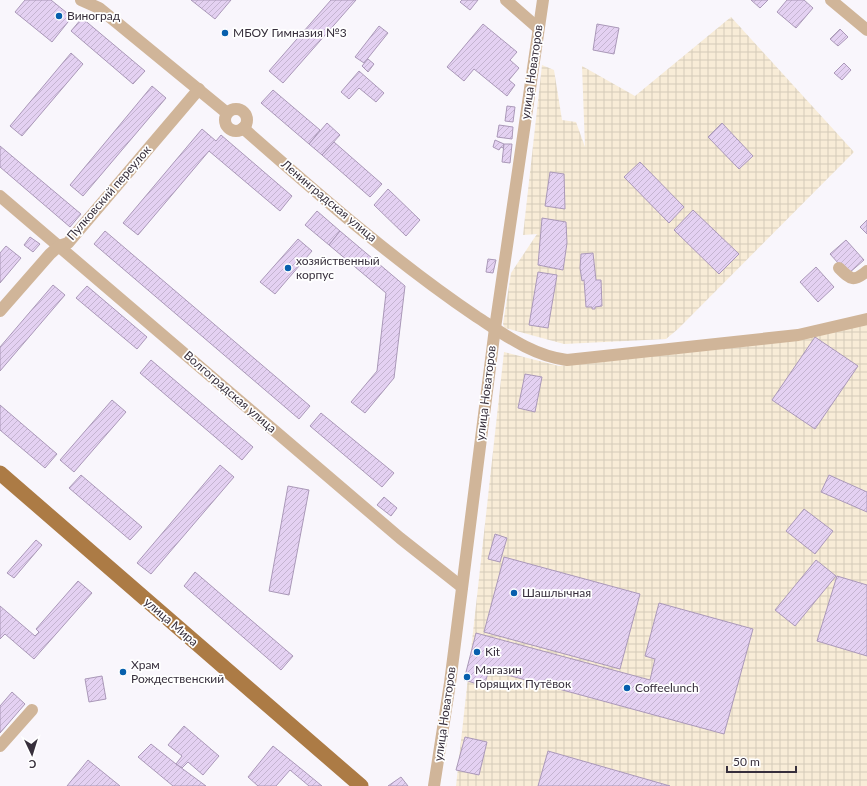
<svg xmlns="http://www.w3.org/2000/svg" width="867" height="786" font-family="Lato,sans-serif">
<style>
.industrial{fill:url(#industrial-grid)}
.building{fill:url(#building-hatch);stroke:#aa98b8}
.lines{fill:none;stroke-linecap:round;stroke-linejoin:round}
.minor{stroke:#d0b599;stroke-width:12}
.major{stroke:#ac7b45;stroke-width:15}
.poi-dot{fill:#075fad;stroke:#fff;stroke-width:1.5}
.labels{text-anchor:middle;stroke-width:3.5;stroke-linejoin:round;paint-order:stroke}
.poi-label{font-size:12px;fill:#372f3c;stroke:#fff;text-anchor:start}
.street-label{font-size:12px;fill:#372f3c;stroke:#fff}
</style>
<defs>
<pattern id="industrial-grid" width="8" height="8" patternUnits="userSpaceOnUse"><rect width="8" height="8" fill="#f8ecd7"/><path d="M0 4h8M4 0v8" fill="none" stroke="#d5cbb9"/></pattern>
<pattern id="building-hatch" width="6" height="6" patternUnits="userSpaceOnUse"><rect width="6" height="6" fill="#e4d1f2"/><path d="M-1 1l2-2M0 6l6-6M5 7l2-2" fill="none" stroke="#c4b4d0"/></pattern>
</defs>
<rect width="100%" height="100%" fill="#f9f6fc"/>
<g class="industrial">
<polygon points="731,17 854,152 678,329 666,339 564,344 505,328 503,324 511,273 537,234 523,235 542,65 554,70 562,120 576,122 585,147 582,66 635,96"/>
<polygon points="867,324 867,786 456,786 504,352 559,366 794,340"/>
</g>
<g class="building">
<polygon points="25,0 51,0 72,17 52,42 15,12"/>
<polygon points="191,0 231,0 215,19"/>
<polygon points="331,0 356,0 283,83 269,71"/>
<polygon points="462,0 478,0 470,10 460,2"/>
<polygon points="751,0 768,0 760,8"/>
<polygon points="787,0 804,0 813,8 796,28 777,12"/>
<polygon points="82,18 145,71 133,84 71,31"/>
<polygon points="483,24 517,52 510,60 519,68 509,80 515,85 507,96 474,69 464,81 447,67"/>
<polygon points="597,24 619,28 614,54 593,50"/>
<polygon points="379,26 388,33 364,63 355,57"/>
<polygon points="840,29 848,37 838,46 830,39"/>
<polygon points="71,53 83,64 22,136 10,126"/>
<polygon points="368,59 374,64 368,72 362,66"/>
<polygon points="844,63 851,70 842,80 834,73"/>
<polygon points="359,71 384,93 376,102 359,88 349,99 341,92"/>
<polygon points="152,86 166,98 83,196 70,185"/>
<polygon points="273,90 320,130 309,144 261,103"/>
<polygon points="507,106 515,107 513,122 505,121"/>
<polygon points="327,123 340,135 322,155 309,144"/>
<polygon points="722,123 753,156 739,169 708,137"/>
<polygon points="499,125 513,127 512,139 497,137"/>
<polygon points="202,129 216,141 221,135 292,196 280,211 209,151 138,235 123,223"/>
<polygon points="495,140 504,144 503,148 501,147 499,150 493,147"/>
<polygon points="334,142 382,184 370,197 322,155"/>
<polygon points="504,144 512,144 510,163 502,162"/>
<polygon points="0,146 81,214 70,227 0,167"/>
<polygon points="640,162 684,207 669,223 624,177"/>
<polygon points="550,172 564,174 565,209 545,206"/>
<polygon points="388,189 420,220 406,236 374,205"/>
<polygon points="693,210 739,254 719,274 674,230"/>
<polygon points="317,211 340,231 329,245 305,225"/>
<polygon points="542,218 566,222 567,243 563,270 538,265"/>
<polygon points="867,220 867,234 860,227"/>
<polygon points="105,231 310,406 299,419 94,244"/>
<polygon points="340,231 405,286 394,378 365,413 351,402 377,371 386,293 329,245"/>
<polygon points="30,237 40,244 33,252 24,245"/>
<polygon points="298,239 312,251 275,294 260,282"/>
<polygon points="846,240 864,260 848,274 830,254"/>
<polygon points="6,246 21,258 0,283 0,253"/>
<polygon points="593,253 596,280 601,280 602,306 595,307 595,309 592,309 592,307 586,307 584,280 582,281 580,268 581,254"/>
<polygon points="488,259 496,260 493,273 486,272"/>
<polygon points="816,267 834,287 818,302 800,282"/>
<polygon points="538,272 557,275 548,328 529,325"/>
<polygon points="53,285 65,295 0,371 0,347"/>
<polygon points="87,286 147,337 137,349 76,298"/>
<polygon points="815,337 858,366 815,429 772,400"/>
<polygon points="151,360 253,447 242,460 140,373"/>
<polygon points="525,374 542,377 535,412 518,408"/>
<polygon points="112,400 126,412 74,472 60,460"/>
<polygon points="0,405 57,454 45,468 0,430"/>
<polygon points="321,413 394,473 382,487 310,426"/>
<polygon points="220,465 234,477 151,574 137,563"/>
<polygon points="81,475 142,527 130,540 69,488"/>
<polygon points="829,475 867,492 867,512 821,492"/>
<polygon points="288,486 309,490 289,595 269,591"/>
<polygon points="384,497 397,508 391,516 377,505"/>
<polygon points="804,509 833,531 815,554 786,531"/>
<polygon points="495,534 507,538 500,562 488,559"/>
<polygon points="36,540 42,545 14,578 7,573"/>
<polygon points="504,557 640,594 620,669 484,632"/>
<polygon points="816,560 836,576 795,626 775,610"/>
<polygon points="195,572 293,656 281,670 184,586"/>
<polygon points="837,576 867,585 867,656 817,641"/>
<polygon points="78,581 92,593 34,659 5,634 0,639 0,606 35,636 39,632 36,629"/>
<polygon points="659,603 753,629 724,734 489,670 484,686 464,680 476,633 650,680 655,659 645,656"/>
<polygon points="102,676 106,699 89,702 85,679"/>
<polygon points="12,692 25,704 0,733 0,706"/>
<polygon points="184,726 219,756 203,775 188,762 182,768 176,764 182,756 168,745"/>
<polygon points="465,737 487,742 479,775 456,770"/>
<polygon points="151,744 176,764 206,786 173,786 138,757"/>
<polygon points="273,746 305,772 322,786 309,786 290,770 276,786 258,786 248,777"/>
<polygon points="548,751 670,786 538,786"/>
<polygon points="88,760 120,786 67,786"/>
<polygon points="401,777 408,786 388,786"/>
</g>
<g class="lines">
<g class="minor">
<polyline points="81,0 99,8 227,113"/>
<polyline points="506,0 538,28"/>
<polyline points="831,0 867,30"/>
<circle cx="236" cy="120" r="11"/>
<path d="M243,128C318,194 394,261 477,317C505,335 533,356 567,360L798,335L867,319"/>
<polyline points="0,196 400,538 462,587"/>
<path d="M839,268C851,280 854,282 867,271"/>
<polyline points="0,311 50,254 59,246 68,243 199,89"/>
<polyline points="0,746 32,710"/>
<polyline points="434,786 450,683 495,328 543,0"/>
</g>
<polyline class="major" points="0,473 361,786"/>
</g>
<g class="poi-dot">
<circle cx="59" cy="16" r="4"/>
<circle cx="225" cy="33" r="4"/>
<circle cx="288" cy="268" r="4"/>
<circle cx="514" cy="593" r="4"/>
<circle cx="477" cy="652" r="4"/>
<circle cx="123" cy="672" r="4"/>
<circle cx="467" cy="677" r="4"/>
<circle cx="627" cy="688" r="4"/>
</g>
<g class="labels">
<g class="poi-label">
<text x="67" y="20">Виноград</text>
<text x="233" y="37">МБОУ Гимназия №3</text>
<text x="296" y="265">хозяйственный<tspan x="296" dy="14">корпус</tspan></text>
<text x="522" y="597">Шашлычная</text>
<text x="485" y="656">Kit</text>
<text x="131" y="669">Храм<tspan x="131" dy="14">Рождественский</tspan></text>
<text x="475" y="674">Магазин<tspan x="475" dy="14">Горящих Путёвок</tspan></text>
<text x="635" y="692">Coffeelunch</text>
</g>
<g class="street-label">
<text transform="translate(532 72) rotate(-82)" y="4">улица Новаторов</text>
<text transform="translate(109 193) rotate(-49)" y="4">Пулковский переулок</text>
<text transform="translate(329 201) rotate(40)" y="4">Ленинградская улица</text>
<text transform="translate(230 392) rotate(41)" y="4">Волгоградская улица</text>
<text transform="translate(486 393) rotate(-83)" y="4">улица Новаторов</text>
<text transform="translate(171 622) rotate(41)" y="4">улица Мира</text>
<text transform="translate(445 714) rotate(-82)" y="4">улица Новаторов</text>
</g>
</g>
<g transform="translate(32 754) rotate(176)" stroke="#ffffff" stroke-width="3" paint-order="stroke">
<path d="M0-3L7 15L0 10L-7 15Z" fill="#372f3c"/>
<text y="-6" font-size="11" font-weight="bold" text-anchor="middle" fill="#372f3c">С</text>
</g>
<path d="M727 766v6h69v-6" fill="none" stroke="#372f3c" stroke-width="2"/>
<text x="733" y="766" font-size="12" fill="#372f3c" stroke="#ffffff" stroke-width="3" paint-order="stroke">50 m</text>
</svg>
